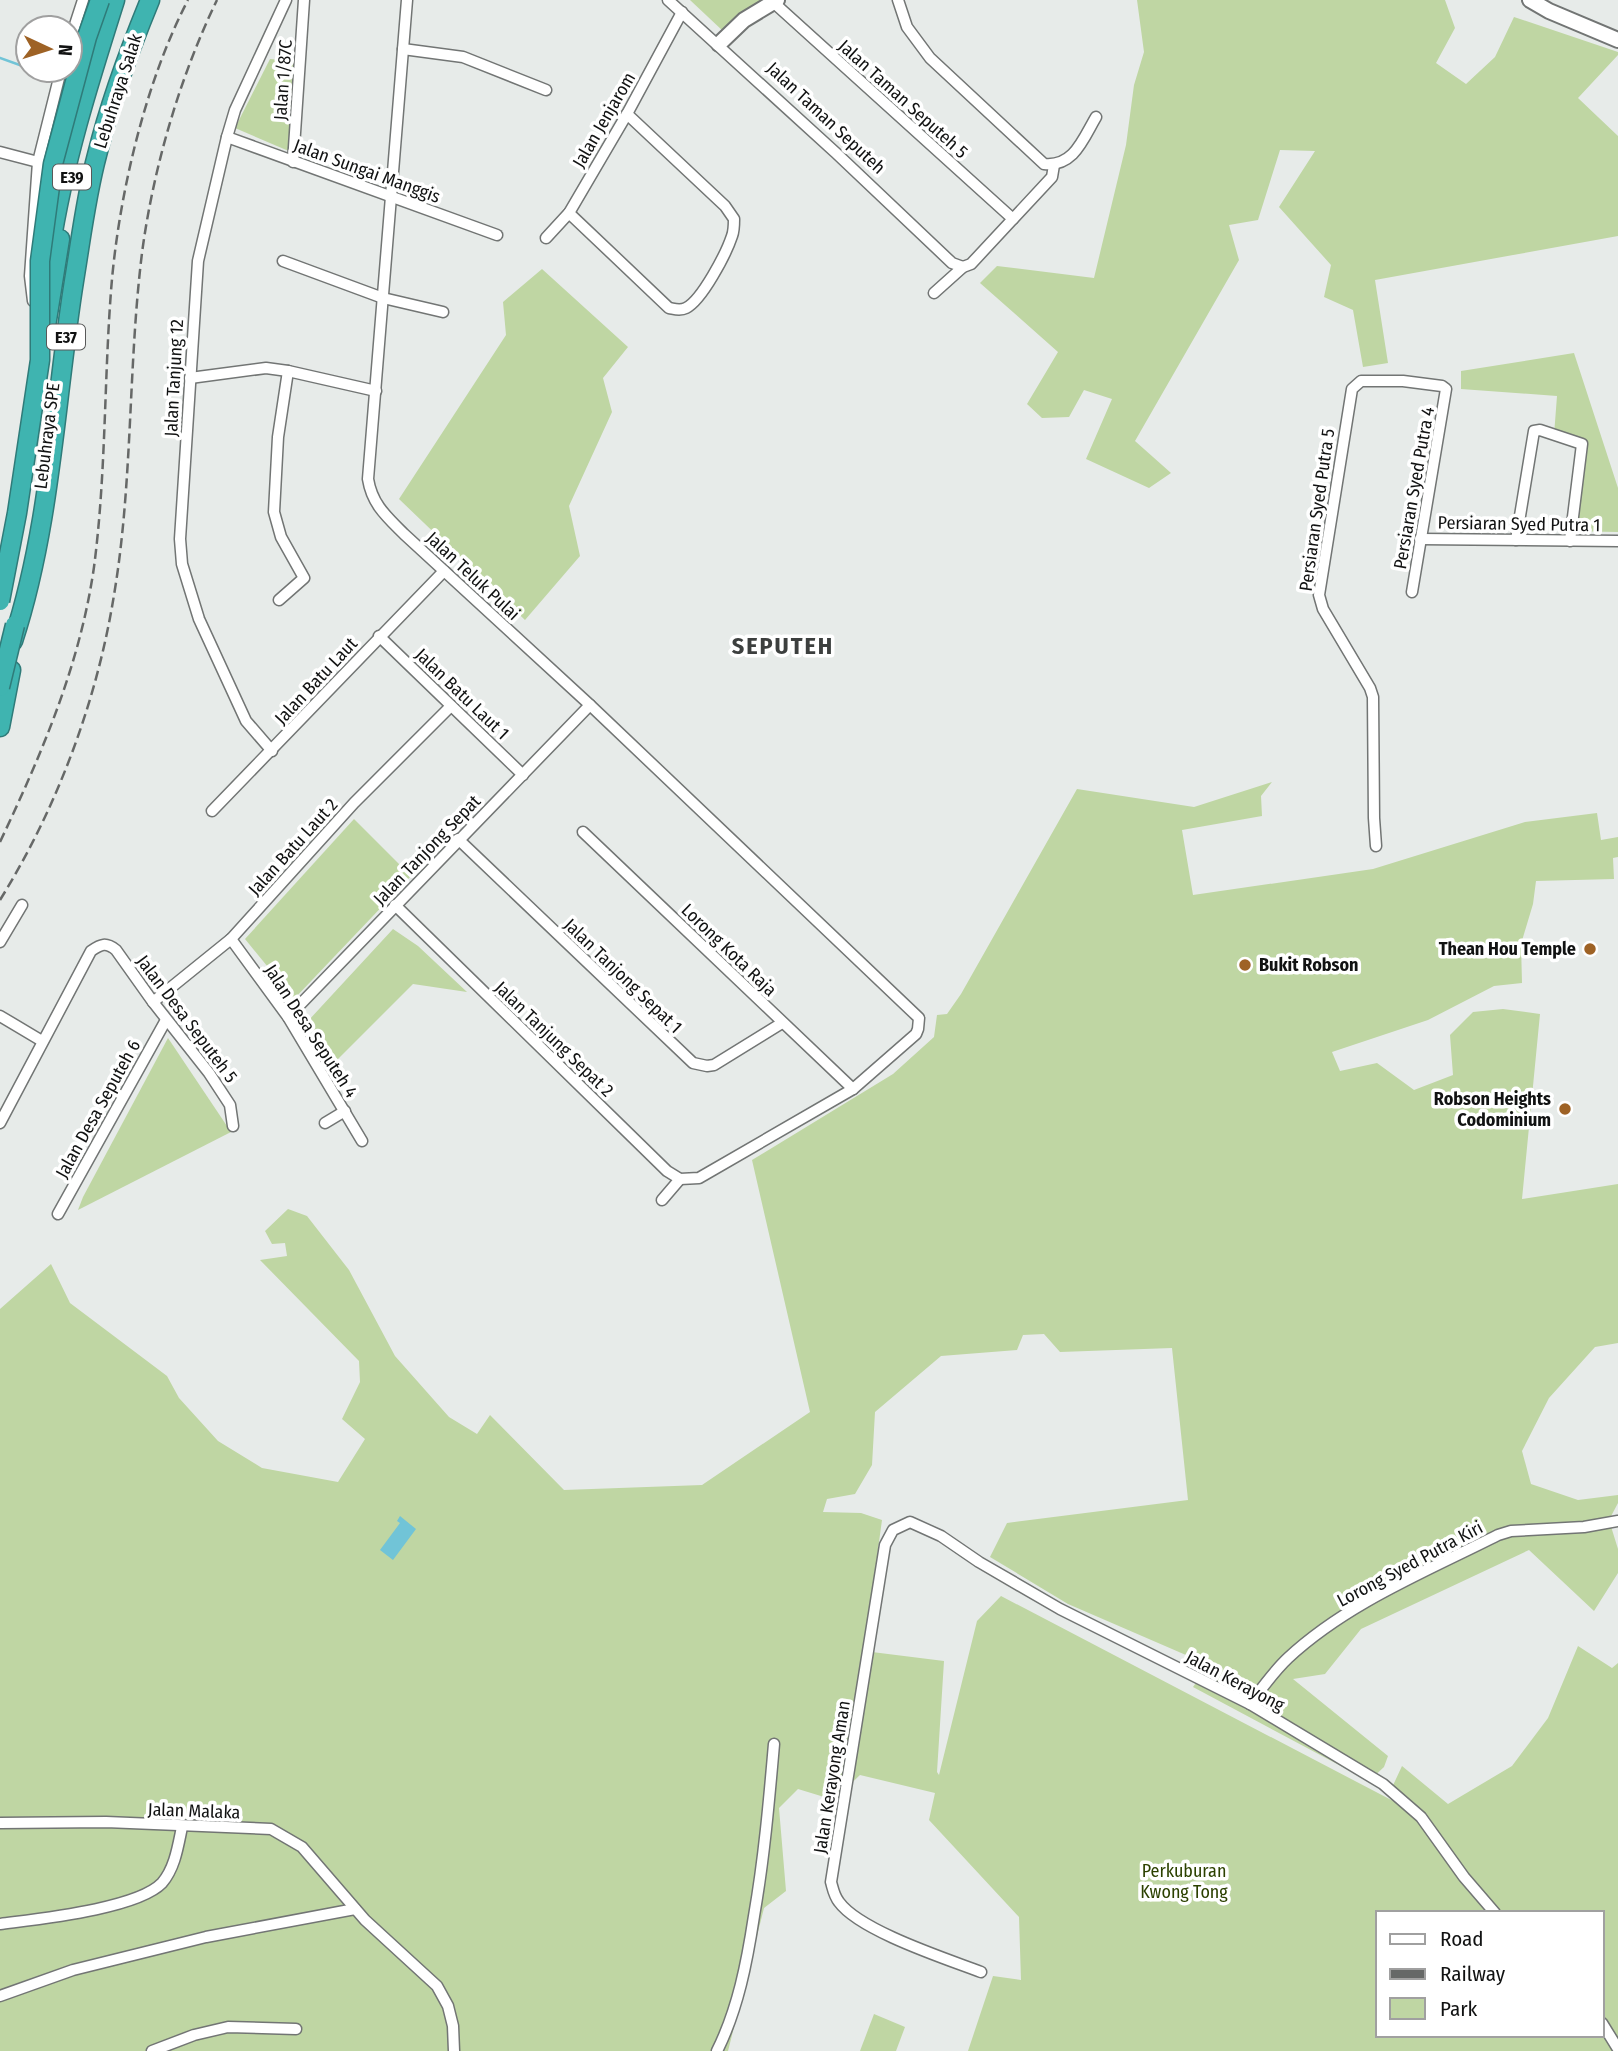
<svg xmlns="http://www.w3.org/2000/svg" width="1618" height="2051" font-family="'Fira Sans Condensed',sans-serif">
<style>
.green{fill:#bfd6a3;fill-rule:evenodd}
.water{fill:#71c4d7}
.lines{fill:none;stroke-linecap:round;stroke-linejoin:round}
.stream{stroke:#71c4d7;stroke-width:2.5}
.street-casing{stroke:#727574;stroke-width:13}
.secondary-casing{stroke:#727574;stroke-width:18}
.highway-casing{stroke:#2f7b79;stroke-width:21}
.street{stroke:#fff;stroke-width:10}
.secondary{stroke:#fff;stroke-width:14}
.highway{stroke:#3fb4b0;stroke-width:18}
.rail{stroke:#666867;stroke-width:2.5;stroke-dasharray:10 5;stroke-linecap:butt}
.highway-bridge-casing{stroke:#2f7b79;stroke-width:21;stroke-linecap:butt}
.highway-bridge{stroke:#3fb4b0;stroke-width:18}
.poi-dot{fill:#9e6225;stroke:#fff;stroke-width:2.5}
.labels{text-anchor:middle;stroke-width:7;stroke-linejoin:round;paint-order:stroke}
.shield{fill:#fff;stroke:#585959;stroke-width:2}
.shield-label{font-size:16px;font-weight:bold;fill:#111212}
.street-label{font-size:18px;fill:#111212;stroke:#fff}
.poi-label{font-size:18px;font-weight:bold;fill:#111212;stroke:#fff;text-anchor:end}
.park-label{font-size:18px;fill:#2c4100;stroke:#fff}
.district-label{font-size:24px;font-weight:bold;letter-spacing:2px;fill:#3c3f3e;stroke:#fff}
</style>
<rect width="100%" height="100%" fill="#e7ebe9"/>
<g class="green">
<polygon points="690,0 770,0 724,32"/>
<polygon points="1137,0 1445,0 1455,28 1436,63 1466,84 1495,57 1514,17 1618,52 1618,55 1578,98 1618,136 1618,236 1375,280 1388,363 1363,367 1353,310 1324,297 1331,265 1279,207 1315,151 1280,150 1258,220 1229,225 1239,260 1135,441 1171,473 1149,488 1086,459 1112,399 1084,390 1069,417 1042,418 1027,404 1058,352 980,283 997,266 1094,278 1126,145 1134,85 1144,52"/>
<polygon points="270,59 295,61 291,152 235,128"/>
<polygon points="542,269 628,347 603,378 612,412 569,506 580,556 525,620 399,499 506,335 503,302"/>
<polygon points="1574,353 1618,488 1618,532 1562,531 1576,519 1584,439 1554,435 1557,396 1461,389 1461,371"/>
<path d="M1272,782L1261,796L1262,816L1182,830L1193,895L1373,869L1525,822L1597,813L1601,840L1618,837V857L1613,858L1614,879L1536,881L1533,904L1521,944L1522,983L1494,986L1428,1020L1332,1052L1340,1071L1377,1063L1414,1090L1453,1075L1450,1035L1473,1012L1503,1009L1540,1014L1522,1199L1618,1184V1343L1595,1347L1549,1398L1522,1451L1531,1484L1578,1500L1618,1495V1503L1609,1520L1618,1549V1573L1594,1611L1529,1550L1361,1629L1325,1674L1293,1679L1388,1756L1384,1767L1369,1781L1193,1687L1209,1665L1068,1604L990,1557L1007,1523L1188,1500L1172,1348L1060,1352L1044,1334L1023,1335L1017,1350L941,1356L875,1412L872,1465L855,1494L827,1499L823,1512L861,1513L882,1520L864,1651L944,1661L937,1772L939,1775L977,1621L1001,1596L1399,1804L1389,1794L1402,1766L1448,1804L1512,1766L1548,1718L1578,1646L1612,1668L1618,1663V2051H968L993,1976L1021,1980L1019,1917L929,1820L935,1793L860,1775L834,1800L798,1789L779,1808L786,1891L764,1908L728,2051H0V1309L51,1264L70,1303L167,1376L179,1398L218,1441L262,1468L338,1482L365,1439L342,1419L360,1382L359,1361L260,1260L287,1256L285,1243L272,1244L265,1231L288,1209L307,1216L349,1270L395,1356L449,1417L477,1434L490,1415L564,1490L702,1485L810,1412L752,1160L893,1074L934,1037L937,1015L947,1014L961,994L1077,789L1194,807ZM1378,1913H1602V2035H1378Z"/>
<polygon points="354,819 411,876 294,999 245,939"/>
<polygon points="393,929 418,946 467,992 413,984 334,1063 308,1021"/>
<polygon points="168,1038 231,1132 78,1210 83,1197"/>
<polygon points="874,2014 905,2027 896,2051 860,2051"/>
</g>
<polygon class="water" points="400,1516 416,1529 393,1560 380,1550 400,1523 397,1521"/>
<g class="lines">
<g class="stream">
<polyline points="0,58 28,68"/>
<polyline points="34,70 38,71"/>
</g>
<g class="street-casing">
<g id="street">
<polyline points="668,0 836,153 952,263 963,267"/>
<path d="M898,0L907,27L930,58L1044,164C1074,167 1083,139 1096,117"/>
<polyline points="773,2 1013,219"/>
<polyline points="70,40 83,0"/>
<polyline points="403,49 463,57 546,90"/>
<polyline points="227,137 497,235"/>
<polyline points="0,152 38,162"/>
<polyline points="293,162 304,0"/>
<path d="M569,213L669,308C675,309 680,311 686,308C702,300 726,254 732,236C734,231 734,225 734,219L725,206L627,114"/>
<polyline points="546,238 569,213 627,114 682,12"/>
<polyline points="283,261 383,298 443,312"/>
<polyline points="934,293 963,267 971,264 1052,177 1054,165"/>
<polyline points="33,301 30,276 38,162 61,70"/>
<polyline points="190,378 266,368 288,371 376,391"/>
<polyline points="1420,539 1618,541"/>
<polyline points="1516,540 1534,431 1540,430 1582,444 1570,541"/>
<polyline points="279,600 304,578 281,537 274,512 278,437 288,371"/>
<polyline points="379,636 523,775"/>
<polyline points="272,751 246,721 199,619 182,564 180,539 198,261 227,137 235,110 286,0"/>
<polyline points="212,811 444,571"/>
<polyline points="583,832 853,1089"/>
<polyline points="458,839 693,1063 707,1066 714,1065 782,1023"/>
<polyline points="1376,846 1374,818 1373,697 1370,688 1323,609 1319,595 1352,389 1361,381 1403,381 1442,386 1446,389 1412,592"/>
<path d="M395,905L667,1171L680,1179L699,1178L853,1089L916,1034L918,1029L919,1018L590,705L404,534C386,516 372,504 368,479L407,0"/>
<polyline points="231,939 288,1017 362,1141"/>
<polyline points="0,942 22,905"/>
<polyline points="153,1002 231,939 354,803 451,706"/>
<polyline points="0,1016 42,1041"/>
<polyline points="288,1017 590,705"/>
<path d="M0,1123L91,951C101,944 106,942 116,950L153,1002L209,1073L230,1105L233,1126"/>
<polyline points="325,1123 345,1111"/>
<polyline points="662,1200 680,1179"/>
<polyline points="58,1214 166,1020"/>
<path d="M1250,1704C1262,1688 1274,1671 1288,1658C1347,1603 1427,1571 1498,1535L1511,1531L1584,1527L1618,1521"/>
<polyline points="0,1823 106,1822 271,1829 302,1847 365,1920 437,1986 448,2006 453,2026 454,2051"/>
<path d="M0,1924C37,1919 137,1909 162,1883C175,1868 178,1846 182,1827"/>
<path d="M981,1972C947,1959 860,1931 839,1902C834,1896 833,1889 831,1882L885,1545L893,1530L910,1522L941,1536L979,1562L1060,1609L1250,1704L1383,1784L1421,1817L1464,1877L1495,1913"/>
<polyline points="0,1996 73,1970 206,1937 355,1909"/>
<polyline points="1602,2023 1618,2049"/>
<polyline points="152,2051 194,2035 228,2027 296,2029"/>
<path d="M717,2051C738,2009 747,1962 754,1916C764,1859 769,1802 774,1744"/>
</g>
</g>
<g class="secondary-casing">
<g id="secondary">
<polyline points="1530,0 1549,11 1618,40"/>
<polyline points="719,44 744,20 777,0"/>
</g>
</g>
<g class="highway-casing">
<g id="highway">
<path d="M50,250C63,164 89,82 115,0"/>
<polyline points="46,326 60,239"/>
<path d="M13,641C51,525 55,400 74,281C81,239 86,196 97,155C110,102 129,51 150,0"/>
<polyline points="0,727 11,670"/>
</g>
</g>
<use href="#street" class="street"/>
<use href="#secondary" class="secondary"/>
<use href="#highway" class="highway"/>
<g class="rail">
<path d="M0,842C42,753 80,665 94,567C106,475 104,383 111,291C118,198 145,82 188,0"/>
<path d="M0,900C57,808 97,701 114,595C133,482 128,366 142,253C153,169 180,76 217,0"/>
</g>
<g class="highway-bridge-casing">
<g id="highway-bridge">
<polyline points="0,601 17,513 40,360 40,261 53,164 87,37 100,0"/>
<polyline points="0,687 15,625"/>
</g>
</g>
<use href="#highway-bridge" class="highway-bridge"/>
</g>
<g class="poi-dot">
<circle cx="1590" cy="949" r="7"/>
<circle cx="1245" cy="965" r="7"/>
<circle cx="1565" cy="1109" r="7"/>
</g>
<g class="labels">
<g class="shield">
<rect x="53" y="164.5" width="38" height="25" rx="5"/>
<rect x="47" y="324.5" width="38" height="25" rx="5"/>
</g>
<g class="shield-label">
<text x="72" y="183">E39</text>
<text x="66" y="343">E37</text>
</g>
<g class="street-label">
<text transform="translate(283 80) rotate(-86)" y="6">Jalan 1/87C</text>
<text transform="translate(118 91) rotate(-72)" y="6">Lebuhraya Salak</text>
<text transform="translate(903 99) rotate(42)" y="6">Jalan Taman Seputeh 5</text>
<text transform="translate(826 118) rotate(43)" y="6">Jalan Taman Seputeh</text>
<text transform="translate(604 120) rotate(-60)" y="6">Jalan Jenjarom</text>
<text transform="translate(367 171) rotate(20)" y="6">Jalan Sungai Manggis</text>
<text transform="translate(174 378) rotate(-87)" y="6">Jalan Tanjung 12</text>
<text transform="translate(47 436) rotate(-83)" y="6">Lebuhraya SPE</text>
<text transform="translate(1414 488) rotate(-80)" y="6">Persiaran Syed Putra 4</text>
<text transform="translate(1317 510) rotate(-82)" y="6">Persiaran Syed Putra 5</text>
<text transform="translate(1519 524) rotate(1)" y="6">Persiaran Syed Putra 1</text>
<text transform="translate(473 576) rotate(43)" y="6">Jalan Teluk Pulai</text>
<text transform="translate(316 681) rotate(-47)" y="6">Jalan Batu Laut</text>
<text transform="translate(462 694) rotate(44)" y="6">Jalan Batu Laut 1</text>
<text transform="translate(293 847) rotate(-48)" y="6">Jalan Batu Laut 2</text>
<text transform="translate(427 850) rotate(-46)" y="6">Jalan Tanjong Sepat</text>
<text transform="translate(729 950) rotate(44)" y="6">Lorong Kota Raja</text>
<text transform="translate(623 976) rotate(44)" y="6">Jalan Tanjong Sepat 1</text>
<text transform="translate(187 1019) rotate(53)" y="6">Jalan Desa Seputeh 5</text>
<text transform="translate(311 1031) rotate(57)" y="6">Jalan Desa Seputeh 4</text>
<text transform="translate(554 1039) rotate(44)" y="6">Jalan Tanjung Sepat 2</text>
<text transform="translate(98 1109) rotate(-61)" y="6">Jalan Desa Seputeh 6</text>
<text transform="translate(1410 1564) rotate(-28)" y="6">Lorong Syed Putra Kiri</text>
<text transform="translate(1235 1681) rotate(28)" y="6">Jalan Kerayong</text>
<text transform="translate(832 1777) rotate(-81)" y="6">Jalan Kerayong Aman</text>
<text transform="translate(194 1811) rotate(2)" y="6">Jalan Malaka</text>
</g>
<g class="poi-label">
<text x="1576" y="955">Thean Hou Temple</text>
<text x="1259" y="971" text-anchor="start">Bukit Robson</text>
<text x="1551" y="1105">Robson Heights<tspan x="1551" dy="21">Codominium</tspan></text>
</g>
<g class="park-label">
<text x="1184" y="1877">Perkuburan<tspan x="1184" dy="21">Kwong Tong</tspan></text>
</g>
<g class="district-label">
<text x="783" y="654">SEPUTEH</text>
</g>
</g>
<rect x="1376" y="1911" width="228" height="126" fill="#ffffff" stroke="#a0a0a0" stroke-width="2"/>
<rect x="1390" y="1934" width="35" height="10" fill="#ffffff" stroke="#a0a0a0" stroke-width="2"/>
<text x="1440" y="1946" font-size="21" fill="#111212">Road</text>
<rect x="1390" y="1969" width="35" height="10" fill="#666867" stroke="#a0a0a0" stroke-width="2"/>
<text x="1440" y="1981" font-size="21" fill="#111212">Railway</text>
<rect x="1390" y="1998" width="35" height="21" fill="#bfd6a3" stroke="#a0a0a0" stroke-width="2"/>
<text x="1440" y="2016" font-size="21" fill="#111212">Park</text>
<g transform="translate(49 49) rotate(94)"><circle r="33" fill="#ffffff" stroke="#a0a0a0" stroke-width="2"/>
<path d="M0-5L12 26L0 18L-12 26Z" fill="#9e6225"/>
<text y="-10" font-size="19" font-weight="bold" text-anchor="middle" fill="#111212">N</text>
</g>
</svg>
